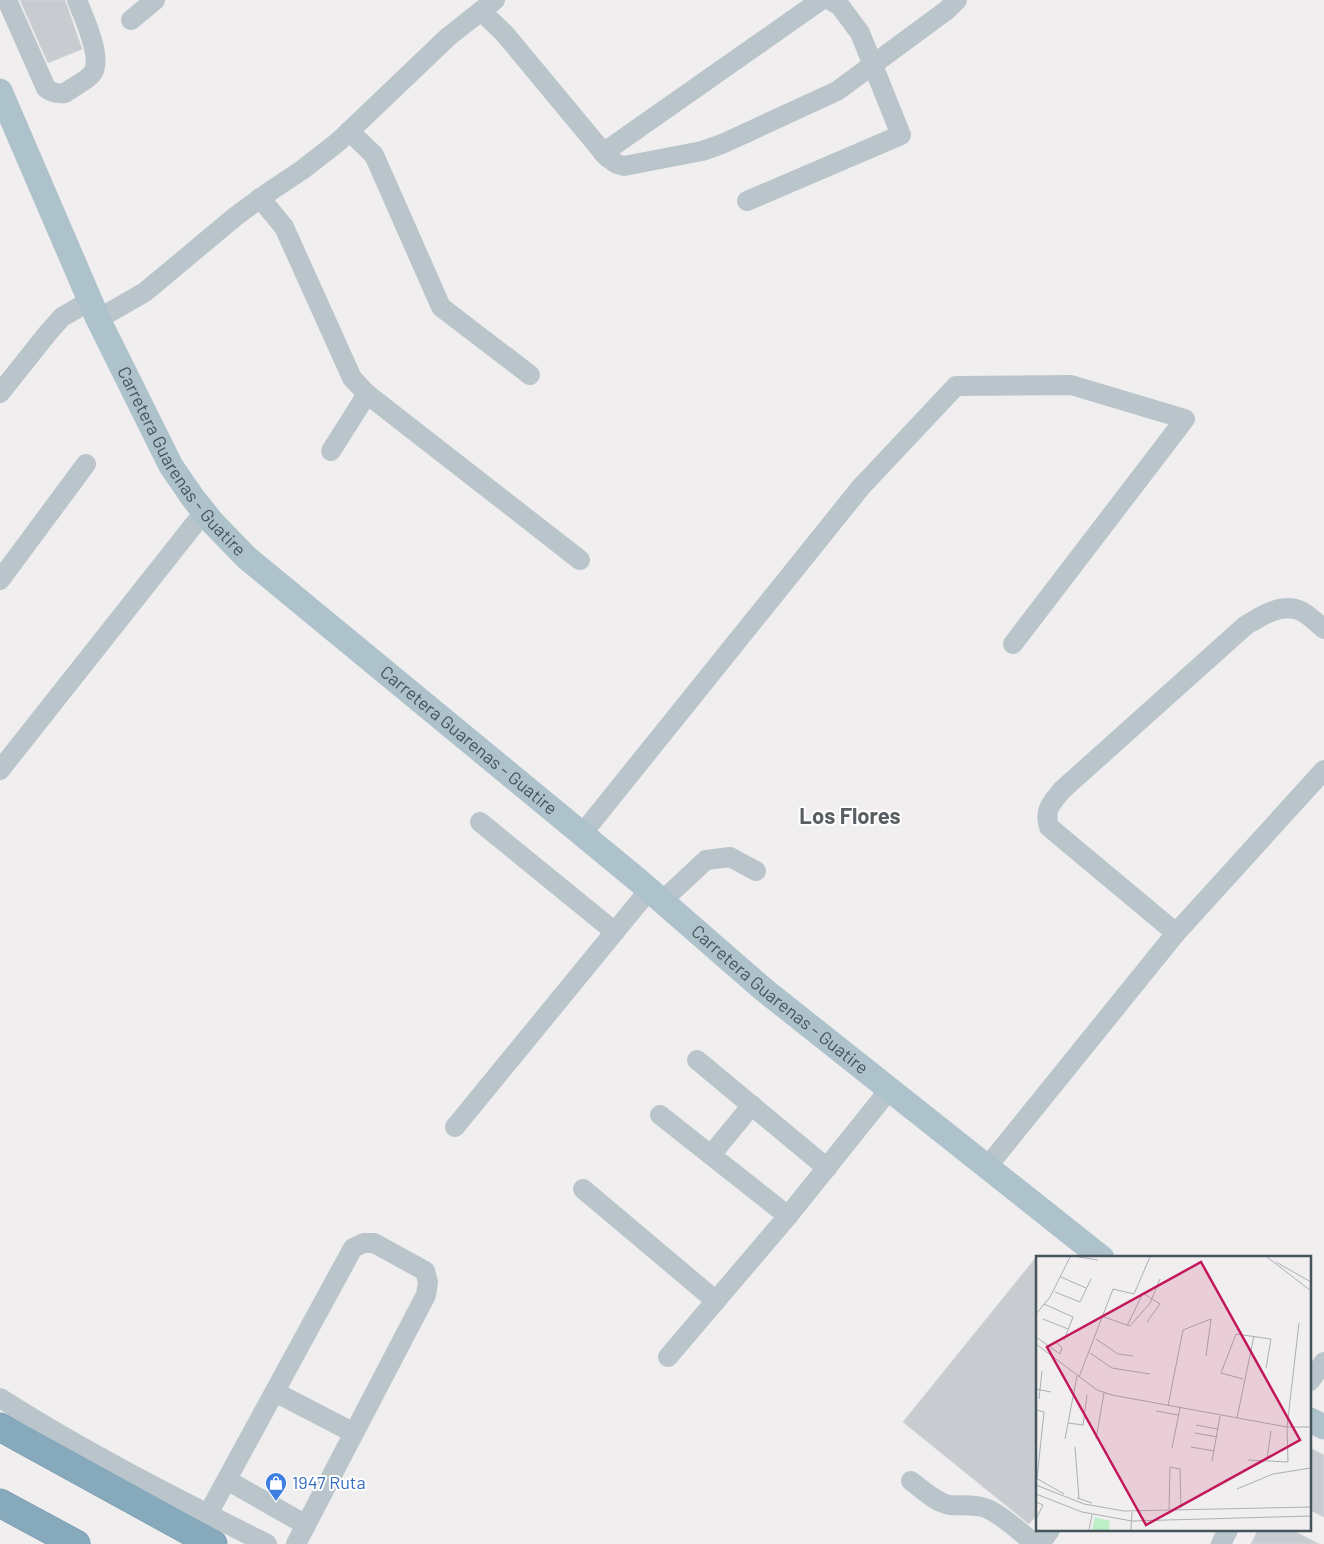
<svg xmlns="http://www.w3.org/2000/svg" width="1324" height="1544" font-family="Barlow,sans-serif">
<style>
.building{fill:#c8ccd0;stroke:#d2d5d9}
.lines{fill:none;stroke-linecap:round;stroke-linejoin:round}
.highway-casing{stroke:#7194a8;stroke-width:29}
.minor{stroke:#b9c5cb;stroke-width:20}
.major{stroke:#aec2cc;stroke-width:25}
.highway{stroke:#86a9bc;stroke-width:28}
.labels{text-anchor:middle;stroke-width:4;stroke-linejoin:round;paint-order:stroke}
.street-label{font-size:18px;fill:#46545b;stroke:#fff}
.shop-label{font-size:18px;fill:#366cbe;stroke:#fff;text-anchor:start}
.district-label{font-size:22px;font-weight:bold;fill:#5a5f63;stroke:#fff}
.inset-road{fill:none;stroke:#acb0b3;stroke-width:1}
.view{fill:#c2185b;fill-opacity:0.15;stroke:#c2185b;stroke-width:2.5}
.inset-edge{fill:none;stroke:#46545b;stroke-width:2.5}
</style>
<rect width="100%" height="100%" fill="#f0eeee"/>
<g class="building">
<polygon points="20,0 65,0 82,49 48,63"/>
<polygon points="1038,1255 1038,1514 1029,1524 903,1422"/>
<polygon points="1310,1448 1324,1455 1324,1517 1310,1510"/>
<polygon points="1258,1530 1292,1530 1319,1544 1251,1544"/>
</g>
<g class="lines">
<g class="highway-casing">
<g id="highway">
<polyline points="0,1427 213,1544"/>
<polyline points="0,1503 76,1544"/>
</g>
</g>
<g class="minor">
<path d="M7,0L46,88C52,93 57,94 65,93C73,87 84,82 91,75C105,61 83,16 77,0"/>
<polyline points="481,11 504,33 607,157 617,164 624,166 702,151 722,144 837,91 947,10 957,0"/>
<polyline points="131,20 155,0"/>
<polyline points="349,131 374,155 441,307 530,375"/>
<polyline points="603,153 821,0"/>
<polyline points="260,198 284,227 352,378 367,394 580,560"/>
<polyline points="747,201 901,135 860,33 840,6 830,0"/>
<polyline points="98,319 145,292 236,216 269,192 302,170 338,142 448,37 495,0"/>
<polyline points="0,393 47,334 62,317 90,301"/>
<polyline points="331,451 367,394"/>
<polyline points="0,580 86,464"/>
<polyline points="0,770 204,512"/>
<polyline points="480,822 615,932"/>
<polyline points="582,834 861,487 956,386 1071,385 1185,419 1013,644"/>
<polyline points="662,901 706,860 730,857 756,871"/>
<path d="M1176,933L1049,827C1044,809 1051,804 1062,790L1245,626C1261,616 1282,602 1301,611C1309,615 1317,623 1324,629"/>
<polyline points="697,1060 827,1168"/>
<polyline points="660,1115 788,1216"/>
<polyline points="455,1127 649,890"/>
<polyline points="711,1155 752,1105"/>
<polyline points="987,1167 1176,933 1324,770"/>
<polyline points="583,1189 716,1301"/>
<polyline points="668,1357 788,1216 889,1090"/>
<polyline points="1310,1381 1324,1362"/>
<polyline points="275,1392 354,1433"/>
<path d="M0,1398C86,1453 176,1498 267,1544"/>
<polyline points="227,1480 306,1525"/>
<path d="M911,1481C922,1489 936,1503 950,1505C963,1506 977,1504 988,1509C1005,1517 1020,1532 1035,1544"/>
<polyline points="208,1514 353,1248 364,1243 374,1243 425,1271 428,1282 426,1295 296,1544"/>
<polyline points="1040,1544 1050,1530"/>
<polyline points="1221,1544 1228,1530"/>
</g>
<g class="major">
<path id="s1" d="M0,91L98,319L171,466L193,498L213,523L247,558L639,881L763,989L1102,1258"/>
<polyline points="1310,1420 1324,1427"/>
</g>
<use href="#highway" class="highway"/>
</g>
<defs>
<g id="shop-pin" transform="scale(1.125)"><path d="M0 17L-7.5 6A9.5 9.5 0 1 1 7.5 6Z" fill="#3f7fe0" stroke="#fff"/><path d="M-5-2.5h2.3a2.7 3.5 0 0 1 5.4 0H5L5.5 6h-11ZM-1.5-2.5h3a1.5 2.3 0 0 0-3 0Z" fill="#fff"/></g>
</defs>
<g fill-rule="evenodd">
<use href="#shop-pin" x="276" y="1483"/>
</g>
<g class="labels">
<g class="street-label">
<text dy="6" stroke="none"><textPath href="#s1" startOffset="414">Carretera Guarenas - Guatire</textPath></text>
<text dy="6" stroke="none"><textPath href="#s1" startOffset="819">Carretera Guarenas - Guatire</textPath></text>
<text dy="6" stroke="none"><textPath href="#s1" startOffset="1224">Carretera Guarenas - Guatire</textPath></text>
</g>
<g class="shop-label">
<text x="292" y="1489">1947 Ruta</text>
</g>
<g class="district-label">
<text x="850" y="824">Los Flores</text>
</g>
</g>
<g transform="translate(1036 1256)">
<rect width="275" height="275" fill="#f0eeee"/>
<path d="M59,261L74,265L73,274H56Z" fill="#bceec7"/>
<path class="inset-road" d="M43,1L62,4M231,1L275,35M240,6L275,26M25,21L50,32M19,36L44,46L55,23M8,48L37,61L28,84M0,58L14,41L34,1M68,61L94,70L114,47L124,23M7,63L32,73M91,70L107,37L124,48L111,66M0,81L24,98L26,92L19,85M60,83L82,98L97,100M0,88L61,134L76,139L251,171H275M54,97L76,112L114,118M43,121L77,33L98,38L114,1M207,123L185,117L200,78L235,83L230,112M0,133L15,136M3,143L6,115M132,150L147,74L175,63L170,100M0,154L8,156L1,222M120,155L142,159M201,162L218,80M32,167L47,169L51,139M160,169L182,173M159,177L181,181M29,183L41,120M60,183L68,137M39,191L43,243M155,191L178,195M136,192L144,152M231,203L235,175M212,204L252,206L251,171L263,67M176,205L184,160M0,222L28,238M0,229L48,248L88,255L275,251M201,233L237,218L275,212M0,238L46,256L96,265L275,260M41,242L56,247M0,246L7,249L0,263M133,253L134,211L144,213L145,252M53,274L56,259M95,274L96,256"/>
<path class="view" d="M165,6L264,184L110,269L11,91Z"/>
<rect width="275" height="275" class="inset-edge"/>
</g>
</svg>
